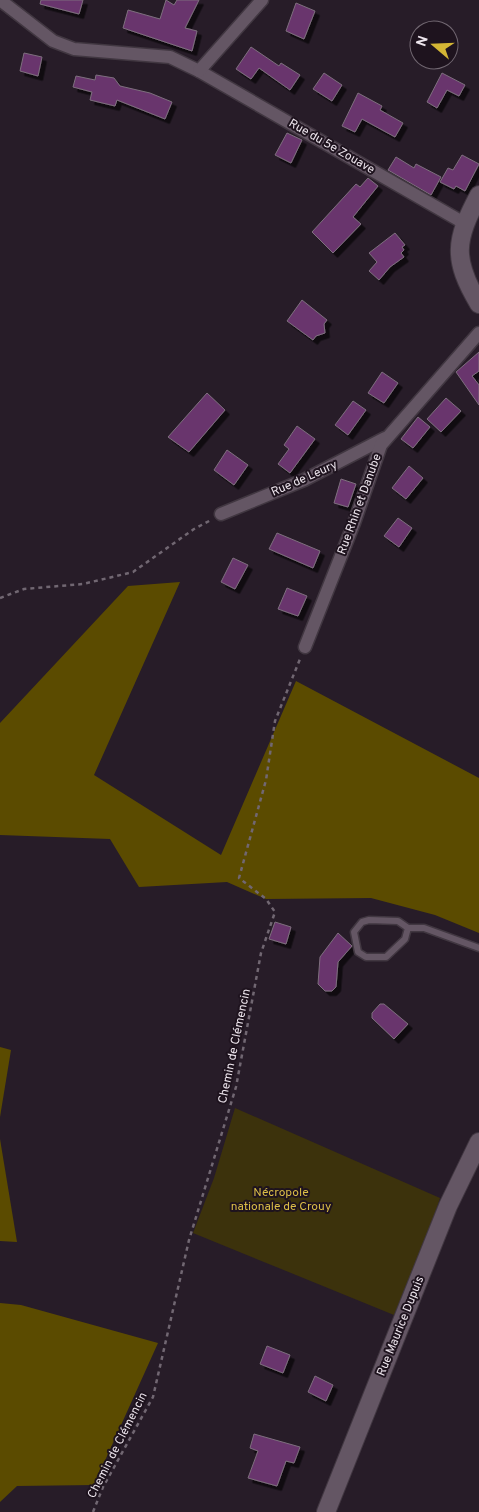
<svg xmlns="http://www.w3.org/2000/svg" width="479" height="1512" font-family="Overpass,sans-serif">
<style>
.green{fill:#3c320c}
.forest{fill:#5b4b00}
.building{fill:#69356d;stroke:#7e6f7e;filter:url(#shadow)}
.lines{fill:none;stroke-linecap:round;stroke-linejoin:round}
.service-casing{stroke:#413741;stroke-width:9}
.minor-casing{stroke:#413741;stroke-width:15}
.secondary-casing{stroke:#413741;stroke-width:20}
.path{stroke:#716772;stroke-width:2.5;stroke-dasharray:4 4;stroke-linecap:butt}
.service{stroke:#645664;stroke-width:6}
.minor{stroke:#645664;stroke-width:12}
.secondary{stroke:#645664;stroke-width:18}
.labels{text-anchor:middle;stroke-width:4;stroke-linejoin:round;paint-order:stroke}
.street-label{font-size:12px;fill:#ede5ed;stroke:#1e131e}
.park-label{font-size:12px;fill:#dabd47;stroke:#1e131e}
</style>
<defs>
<filter id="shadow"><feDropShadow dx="4.5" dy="4.5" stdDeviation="0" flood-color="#0009"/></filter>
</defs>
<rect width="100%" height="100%" fill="#271c28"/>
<polygon class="green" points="235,1108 440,1198 421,1255 394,1315 193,1233 214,1178"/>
<g class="forest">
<polygon points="180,582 94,775 221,855 296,681 479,778 479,933 435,915 371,898 266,899 227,882 139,887 110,839 0,835 0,723 128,586"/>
<polygon points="0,1047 11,1050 0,1117"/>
<polygon points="0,1139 17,1242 0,1241"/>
<polygon points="0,1303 21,1305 158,1343 94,1485 17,1486 0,1502"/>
</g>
<g class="building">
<polygon points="41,0 83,0 79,14 40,4"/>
<polygon points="166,0 174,5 177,0 199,0 185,28 197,31 192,51 123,28 128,10 160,19"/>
<polygon points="296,3 315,11 304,39 286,31"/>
<polygon points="251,47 279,66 281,63 300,75 290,90 259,68 251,79 236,69"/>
<polygon points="24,53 42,57 38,76 20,71"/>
<polygon points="324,73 342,85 332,101 313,89"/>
<polygon points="442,73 465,85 459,96 447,90 437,108 427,102"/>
<polygon points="96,75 114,78 120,86 150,93 172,102 165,119 117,100 115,106 90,100 92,92 73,87 76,76 95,80"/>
<polygon points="358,93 382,106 380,110 403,123 395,137 362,119 355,132 342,126"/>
<polygon points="287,133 302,140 291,163 275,155"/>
<polygon points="462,155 479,164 465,191 456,186 454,189 440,182 448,168 453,170"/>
<polygon points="396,157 414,168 416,164 441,177 431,195 388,170"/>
<polygon points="368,178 378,186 353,217 361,224 333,253 312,232 356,184 360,187"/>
<polygon points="395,233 405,245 402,247 404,250 401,253 404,257 390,267 379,280 369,271 377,262 369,253"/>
<polygon points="302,300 327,320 324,324 325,333 316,336 313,340 287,321"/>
<polygon points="479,352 479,371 472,376 479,385 479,405 456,372"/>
<polygon points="382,372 398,383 384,403 368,393"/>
<polygon points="207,393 225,410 189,452 168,437"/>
<polygon points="446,398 461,411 441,432 427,419"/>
<polygon points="353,401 366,410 348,435 335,425"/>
<polygon points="418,417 430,427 413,448 401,439"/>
<polygon points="297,426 315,439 290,473 278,464 289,449 284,445"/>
<polygon points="227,450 248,465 234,485 214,470"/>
<polygon points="409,466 423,478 406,499 392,488"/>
<polygon points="341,479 356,484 348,507 334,503"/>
<polygon points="398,518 412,528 399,547 384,536"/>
<polygon points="277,533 320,551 313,568 269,549"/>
<polygon points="233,558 248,565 235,589 221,582"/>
<polygon points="287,588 307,596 298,616 278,609"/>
<polygon points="275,922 291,927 286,944 269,939"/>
<polygon points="338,933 352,946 338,962 336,987 332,991 325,991 318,984 320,957"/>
<polygon points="380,1004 384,1004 408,1024 394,1039 372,1018 372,1013"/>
<polygon points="267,1346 290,1355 283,1373 260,1364"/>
<polygon points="315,1376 333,1385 326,1401 308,1392"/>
<polygon points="254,1434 300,1447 294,1463 286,1461 277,1486 248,1478 258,1451 250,1448"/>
</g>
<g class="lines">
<g class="service-casing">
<g id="service">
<polygon points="369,920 398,921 408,928 405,939 386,957 366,957 358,952 354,932 362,922"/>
<polyline points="408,928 424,928 479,948"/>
</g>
</g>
<g class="minor-casing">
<g id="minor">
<polyline points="0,0 53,41 74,49 170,57 199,71 464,223"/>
<polyline points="199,71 262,0"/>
<polyline points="221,514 304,480 385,438"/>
<polyline points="305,647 354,523 381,445 479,333"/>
</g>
</g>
<g class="secondary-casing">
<g id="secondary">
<path d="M479,195C455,240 452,259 479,304"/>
<polyline points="326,1512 448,1206 479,1142"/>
</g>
</g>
<g class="path">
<polyline points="0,598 24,589 83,584 133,572 194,529 211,520"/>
<polyline points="93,1512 103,1487 153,1397 189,1240 236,1087 261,953 275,912 266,899 239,878 266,780 275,721 300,659"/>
</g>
<use href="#service" class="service"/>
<use href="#minor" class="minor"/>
<use href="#secondary" class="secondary"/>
</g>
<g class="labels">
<g class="street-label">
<text transform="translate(332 146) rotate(30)" y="4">Rue du 5e Zouave</text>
<text transform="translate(304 478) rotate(-24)" y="4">Rue de Leury</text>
<text transform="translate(359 504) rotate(-70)" y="4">Rue Rhin et Danube</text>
<text transform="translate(234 1046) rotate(-78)" y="4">Chemin de Clémencin</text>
<text transform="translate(400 1326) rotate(-68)" y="4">Rue Maurice Dupuis</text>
<text transform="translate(117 1445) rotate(-63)" y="4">Chemin de Clémencin</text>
</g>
<g class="park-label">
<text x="281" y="1196">Nécropole<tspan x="281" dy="14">nationale de Crouy</tspan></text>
</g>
</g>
<g transform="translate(434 45) rotate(289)"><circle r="24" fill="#1e131e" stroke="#716771"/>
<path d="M0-4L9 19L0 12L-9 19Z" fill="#d4b635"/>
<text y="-8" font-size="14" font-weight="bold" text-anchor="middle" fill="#ede5ed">N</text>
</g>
</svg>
